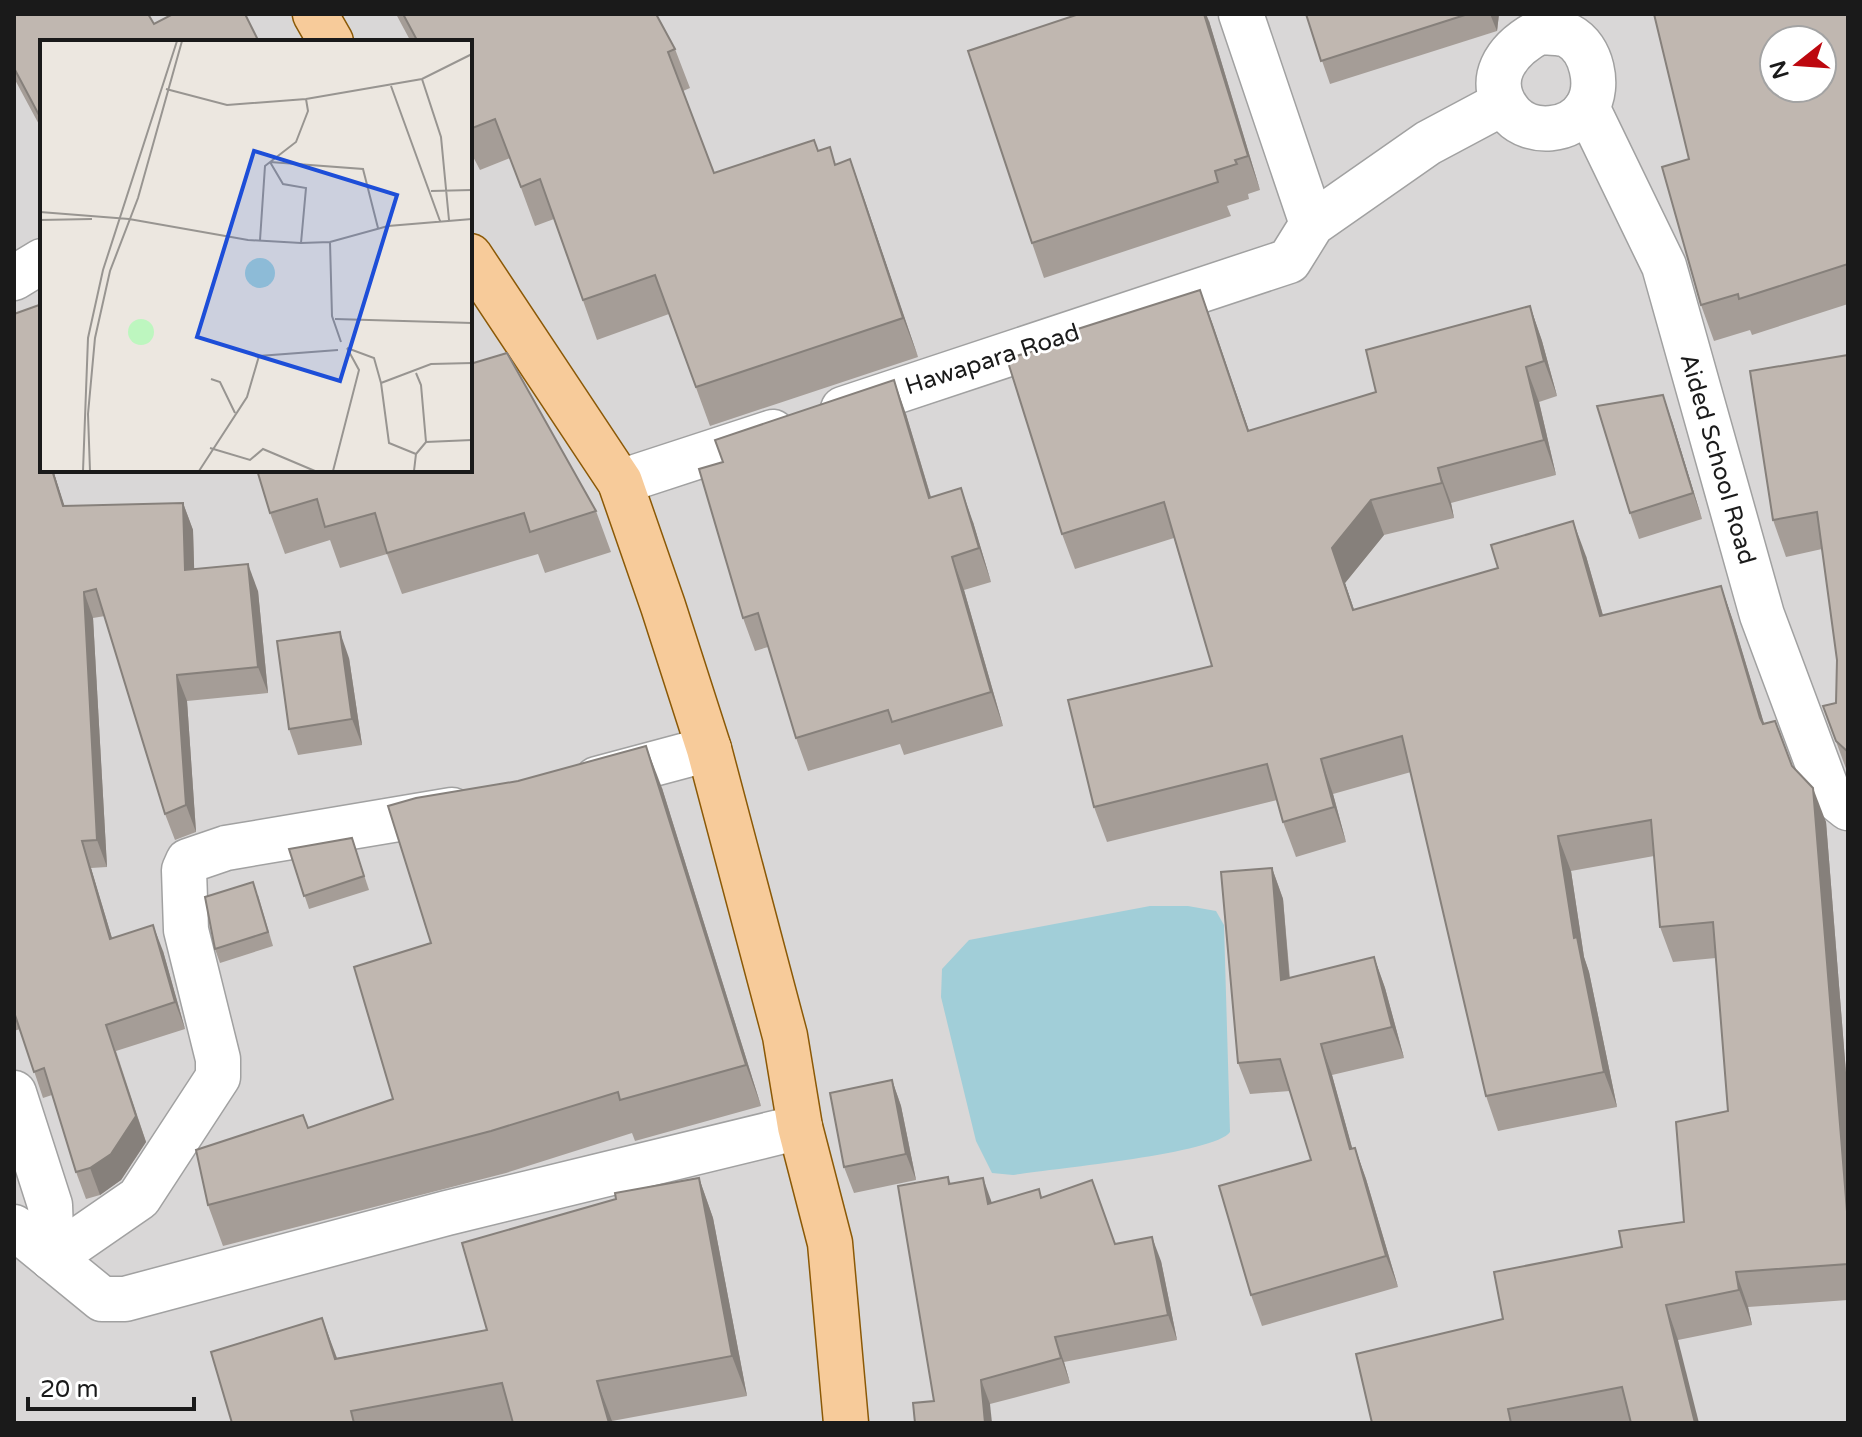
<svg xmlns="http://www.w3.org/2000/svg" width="1862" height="1437" font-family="'Varela Round',sans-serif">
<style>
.residential{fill:#d9d7d7;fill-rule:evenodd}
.water{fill:#a1ced8}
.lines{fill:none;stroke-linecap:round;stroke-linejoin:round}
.minor-casing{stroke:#a1a1a1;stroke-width:47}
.tertiary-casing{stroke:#a1a1a1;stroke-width:47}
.primary-casing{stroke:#8b5906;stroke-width:47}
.minor{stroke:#fff;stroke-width:44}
.tertiary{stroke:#fff;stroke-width:44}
.primary{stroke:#f7cb9a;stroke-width:44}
.wall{fill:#a59d97}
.shaded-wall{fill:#86807b}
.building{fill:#c0b7b0;stroke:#86807b;stroke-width:2;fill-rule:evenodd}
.labels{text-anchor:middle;stroke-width:6;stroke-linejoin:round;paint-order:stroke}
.street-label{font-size:24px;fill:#1a1a1a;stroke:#fff}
.inset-road{fill:none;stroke:#989591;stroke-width:2}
.view{fill:#1d4ed8;fill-opacity:0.15;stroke:#1d4ed8;stroke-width:4}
.inset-edge{fill:none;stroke:#1a1a1a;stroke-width:4}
</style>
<rect width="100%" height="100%" fill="#ece7e0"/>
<path class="residential" d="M14,14H1848V1423H14ZM1774,40H1822V88H1774ZM42,42H470V470H42Z"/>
<path class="water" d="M1150,906H1188L1216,911L1224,925L1230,1132C1215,1154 1049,1169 1013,1175L992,1173L976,1141L941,997L942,969L969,940Z"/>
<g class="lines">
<g class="minor-casing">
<g id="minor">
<polyline points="1241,14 1312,224"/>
<polyline points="1587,107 1664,266 1762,615 1828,792 1848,808"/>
<polyline points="14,278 42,261"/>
<polyline points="597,779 709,749"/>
<polyline points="14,1093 50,1205 52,1258"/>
<polyline points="14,1227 102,1299 125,1299 447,1213 800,1127"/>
<polyline points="52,1258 139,1198 218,1077 218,1059 186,930 184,870 188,861 226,848 452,810"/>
</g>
</g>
<g class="tertiary-casing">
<g id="tertiary">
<path d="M1539,32C1548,33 1562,32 1569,36C1592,48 1600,86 1587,107C1571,133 1531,135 1512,115C1482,81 1507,49 1539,32Z"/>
<polyline points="843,409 1289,261 1312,224 1428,143 1503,103"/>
<polyline points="620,482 773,432"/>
</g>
</g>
<g class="primary-casing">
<g id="primary">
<polyline points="315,14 331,42"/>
<polyline points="470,256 620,482 663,606 709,749 785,1036 800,1127 830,1243 846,1423"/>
</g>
</g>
<use href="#minor" class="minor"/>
<use href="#tertiary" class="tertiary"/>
<use href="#primary" class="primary"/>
</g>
<g class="wall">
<polygon points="14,14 154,24 245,14 42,42 42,130 14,78"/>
<polygon points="396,14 656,14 675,49 690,88 683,91 714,173 818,151 836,164 850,159 918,357 710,426 669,314 597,340 554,219 535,226 510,158 480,170 470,151 470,42 411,42"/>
<polygon points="1306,14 1499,14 1497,31 1330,84"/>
<polygon points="1848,14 1848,304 1752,335 1750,330 1714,341 1701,305 1689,159"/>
<polygon points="1209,21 1260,190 1248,194 1249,199 1227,206 1231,216 1044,278 1032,243"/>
<polygon points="1200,290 1249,431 1376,392 1530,306 1542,341 1557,396 1539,402 1556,475 1451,503 1454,518 1384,535 1345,583 1354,610 1586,556 1603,615 1721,586 1733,621 1764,724 1792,766 1826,822 1848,1098 1848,1300 1748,1307 1752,1325 1678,1340 1631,1422 1372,1423 1503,1319 1622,1247 1684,1222 1728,1111 1716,958 1673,962 1660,927 1654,856 1571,871 1584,957 1589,972 1617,1107 1498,1131 1486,1096 1411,772 1333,794 1346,842 1296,857 1283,822 1277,800 1107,842 1094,807 1212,666 1174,538 1075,569 1062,534 1064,341"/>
<polygon points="42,304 42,470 53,470 64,506 183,503 193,530 194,569 258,591 268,693 187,701 196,832 175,840 165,814 105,616 93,618 107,867 91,868 112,938 163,951 185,1029 116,1051 146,1142 121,1180 100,1195 86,1199 76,1172 52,1095 43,1098 20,1029 14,1031 14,314"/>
<polygon points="1848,355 1848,774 1823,706 1836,703 1837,660 1822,549 1786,557 1773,520"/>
<polygon points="906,414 931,497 973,522 991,582 964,590 1003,726 904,755 900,744 808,771 796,738 768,647 755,651 743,618"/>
<polygon points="1672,421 1702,519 1639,539 1630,513"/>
<polygon points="257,470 596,511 611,552 545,573 538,554 402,594 387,554 340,568 330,540 285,554 270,513"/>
<polygon points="349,658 362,745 298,755 289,729"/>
<polygon points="662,788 761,1106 635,1141 632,1133 506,1173 223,1246 208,1205 308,1128 393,1099 431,943"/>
<polygon points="352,838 369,890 309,909 289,849"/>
<polygon points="1272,868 1283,899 1290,978 1374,957 1385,988 1404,1058 1332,1075 1352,1148 1355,1148 1366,1179 1398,1287 1262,1326 1251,1295 1311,1160 1290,1091 1250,1094 1238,1063"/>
<polygon points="258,895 273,946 220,963 215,949"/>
<polygon points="892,1080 901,1106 916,1180 854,1193 844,1167"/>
<polygon points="948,1177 951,1184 992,1203 1039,1189 1042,1197 1115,1244 1161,1261 1177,1340 1064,1362 1070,1383 990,1404 934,1401"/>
<polygon points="699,1178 713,1218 747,1396 612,1421 612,1423 232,1423 337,1358 487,1330"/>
</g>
<g class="shaded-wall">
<polygon points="1204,14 1206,14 1209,21 1260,190 1248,156"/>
<polygon points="1490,14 1499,14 1497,31"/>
<polygon points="850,159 864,198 918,357 903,318"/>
<polygon points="1200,290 1213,325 1261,466 1248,431"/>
<polygon points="1530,306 1542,341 1557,396 1544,361"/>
<polygon points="1526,367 1539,402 1556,475 1544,440"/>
<polygon points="894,380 906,414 941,531 929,498"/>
<polygon points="1663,395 1672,421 1702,519 1693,493"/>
<polygon points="1438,468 1451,503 1454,518 1442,483"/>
<polygon points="52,470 53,470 73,532 63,506"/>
<polygon points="961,488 973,522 991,582 979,548"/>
<polygon points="1371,500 1384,535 1345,583 1366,645 1332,548"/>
<polygon points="183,503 193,530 195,597 185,570"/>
<polygon points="1573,521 1586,556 1613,651 1600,616"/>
<polygon points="952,557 964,590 1003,726 991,692"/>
<polygon points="248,564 258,591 268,693 258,667"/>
<polygon points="1721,586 1733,621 1773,753 1760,718"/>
<polygon points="84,592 93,618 107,867 97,840"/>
<polygon points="340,632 349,658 362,745 352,719"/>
<polygon points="177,675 187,701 196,832 186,805"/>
<polygon points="646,746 662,788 761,1106 746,1065"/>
<polygon points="1321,759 1333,794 1346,842 1334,807"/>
<polygon points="1813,788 1826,822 1848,1098 1848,1224"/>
<polygon points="1558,836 1571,871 1584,957 1589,972 1617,1107 1604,1072 1574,938"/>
<polygon points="82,841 91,868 120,965 110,939"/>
<polygon points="1272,868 1283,899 1292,1011 1281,980"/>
<polygon points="153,925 163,951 185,1029 175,1002"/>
<polygon points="1374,957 1385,988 1404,1058 1392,1027"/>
<polygon points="106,1025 146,1142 121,1180 100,1195 90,1168"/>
<polygon points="1321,1044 1332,1075 1361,1180 1350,1149"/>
<polygon points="892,1080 901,1106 916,1180 906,1154"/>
<polygon points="1355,1148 1366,1179 1398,1287 1386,1256"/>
<polygon points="699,1178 713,1218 747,1396 732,1356"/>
<polygon points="983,1178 992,1203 988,1204"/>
<polygon points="1152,1237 1161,1261 1177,1340 1168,1315"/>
<polygon points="1736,1272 1748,1307 1752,1325 1739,1290"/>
<polygon points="1666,1305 1678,1340 1699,1423 1695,1423"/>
<polygon points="322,1318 337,1358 335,1359"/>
<polygon points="1055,1337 1064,1362 1070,1383 1061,1358"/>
<polygon points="981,1380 990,1404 992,1423 985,1423"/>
<polygon points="597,1381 612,1421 612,1423 609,1423"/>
</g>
<g class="building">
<polygon points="14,14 148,14 154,24 173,14 245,14 259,42 42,42 42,116 40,117 14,68"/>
<polygon points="403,14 656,14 675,49 668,52 714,173 814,140 818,151 830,147 835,165 850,159 903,318 696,387 655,275 583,300 540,179 521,187 495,119 470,129 470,42 418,42"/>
<polygon points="1079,14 1204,14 1248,156 1235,160 1237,164 1215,171 1218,182 1032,243 968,51"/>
<polygon points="1306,14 1468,14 1321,61"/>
<path d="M1654,14H1848V264L1739,299L1738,294L1701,305L1662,167L1689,159ZM1774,40H1822V88H1774Z"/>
<polygon points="1200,290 1248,431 1376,392 1366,350 1530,306 1544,361 1526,367 1544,440 1438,468 1442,483 1371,500 1332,548 1353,610 1498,568 1491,545 1573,521 1600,616 1721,586 1760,718 1763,724 1775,721 1792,766 1813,788 1848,1224 1848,1264 1736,1272 1739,1290 1666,1305 1695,1423 1631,1423 1622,1387 1508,1409 1511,1423 1372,1423 1356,1354 1503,1319 1494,1272 1622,1247 1619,1231 1684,1222 1676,1122 1728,1111 1713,922 1660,927 1651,820 1558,836 1574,938 1577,937 1604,1072 1486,1096 1402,736 1321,759 1334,807 1283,822 1267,764 1094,807 1068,700 1212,666 1164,502 1062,534 1007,359 1064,341 1062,334"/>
<polygon points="42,304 42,433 40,434 42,438 42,470 52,470 63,506 183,503 185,570 248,564 258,667 177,675 186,805 165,814 96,589 84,592 97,840 82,841 110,939 153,925 175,1002 106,1025 136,1116 111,1154 90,1168 76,1172 44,1068 34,1072 14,1012 14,314"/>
<polygon points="507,353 596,511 530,532 524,513 387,553 375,513 325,527 317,499 270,513 257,470 470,470 470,364"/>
<polygon points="1848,355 1848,752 1836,741 1823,706 1836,703 1837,660 1817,512 1773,520 1750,371"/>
<polygon points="894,380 929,498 961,488 979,548 952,557 991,692 892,722 888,710 796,738 758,613 743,618 699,469 723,462 715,440"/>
<polygon points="1663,395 1693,493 1630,513 1597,406"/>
<polygon points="340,632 352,719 289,729 277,641"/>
<polygon points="646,746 746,1065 620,1100 618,1092 491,1131 208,1205 196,1150 303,1115 308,1128 393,1099 354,967 431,943 388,806 416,798 518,781"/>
<polygon points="352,838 364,876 304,896 289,849"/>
<polygon points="1272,868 1281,980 1374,957 1392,1027 1321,1044 1350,1149 1355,1148 1386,1256 1251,1295 1219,1186 1311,1160 1280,1059 1238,1063 1221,872"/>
<polygon points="253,882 268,932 215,949 205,897"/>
<polygon points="892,1080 906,1154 844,1167 830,1093"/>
<polygon points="948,1177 949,1184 983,1178 988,1204 1039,1189 1041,1198 1092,1180 1115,1244 1152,1237 1168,1315 1055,1337 1061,1358 981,1380 985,1423 915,1423 913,1403 934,1401 898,1186"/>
<polygon points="699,1178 732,1356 597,1381 609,1423 513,1423 502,1383 351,1411 354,1423 232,1423 211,1352 322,1318 335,1359 487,1330 462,1243 616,1199 615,1193"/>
</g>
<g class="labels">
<g class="street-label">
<text transform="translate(992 359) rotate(-18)" y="8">Hawapara Road</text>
<text transform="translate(1718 459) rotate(74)" y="8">Aided School Road</text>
</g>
</g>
<g transform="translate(40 40)">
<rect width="432" height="432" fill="#ece7e0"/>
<path d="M88 292a13 13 0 1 1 26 0a13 13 0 1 1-26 0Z" fill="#bdf6bf"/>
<path d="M205 233a15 15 0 1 1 30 0a15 15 0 1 1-30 0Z" fill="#a1ced8"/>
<path class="inset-road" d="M382,39L401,97L409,180M351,46L400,181M126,49L187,65L266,59L382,39L432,14M230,122L323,129L338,188M230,122L243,144L266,148L261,203M391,151L432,150M0,172L89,179L208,200L261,203L290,202L348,186L432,179M0,180L52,179M220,200L225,126L256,102L268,71L266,59M290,202L292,276L301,302M295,279L432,283M307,308L334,318L341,343M376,333L381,345L386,402M171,339L180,342L195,373M170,408L210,420L223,409L275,431M376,414L349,403L341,343L391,324L432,323M43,431L48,298L63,230L137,1M50,431L48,374L55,298L70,231L98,158L142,1M159,431L207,357L219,316L298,310M293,431L319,330L307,308M374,431L376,414L386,402L432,400"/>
<path class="view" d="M214,111L357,155L300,341L157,297Z"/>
<rect width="432" height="432" class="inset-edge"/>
</g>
<rect width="1862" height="1437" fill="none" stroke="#1a1a1a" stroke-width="32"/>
<g transform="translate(1798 64) rotate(253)"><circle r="38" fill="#ffffff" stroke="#a3a3a3" stroke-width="2"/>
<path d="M0-6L14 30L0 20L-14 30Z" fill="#bd080f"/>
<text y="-12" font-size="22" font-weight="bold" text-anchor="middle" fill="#1a1a1a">N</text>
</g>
<path d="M28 1397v12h166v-12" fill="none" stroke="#1a1a1a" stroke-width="4"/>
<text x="40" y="1397" font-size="24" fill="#1a1a1a" stroke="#ffffff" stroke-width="6" paint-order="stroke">20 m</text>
</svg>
